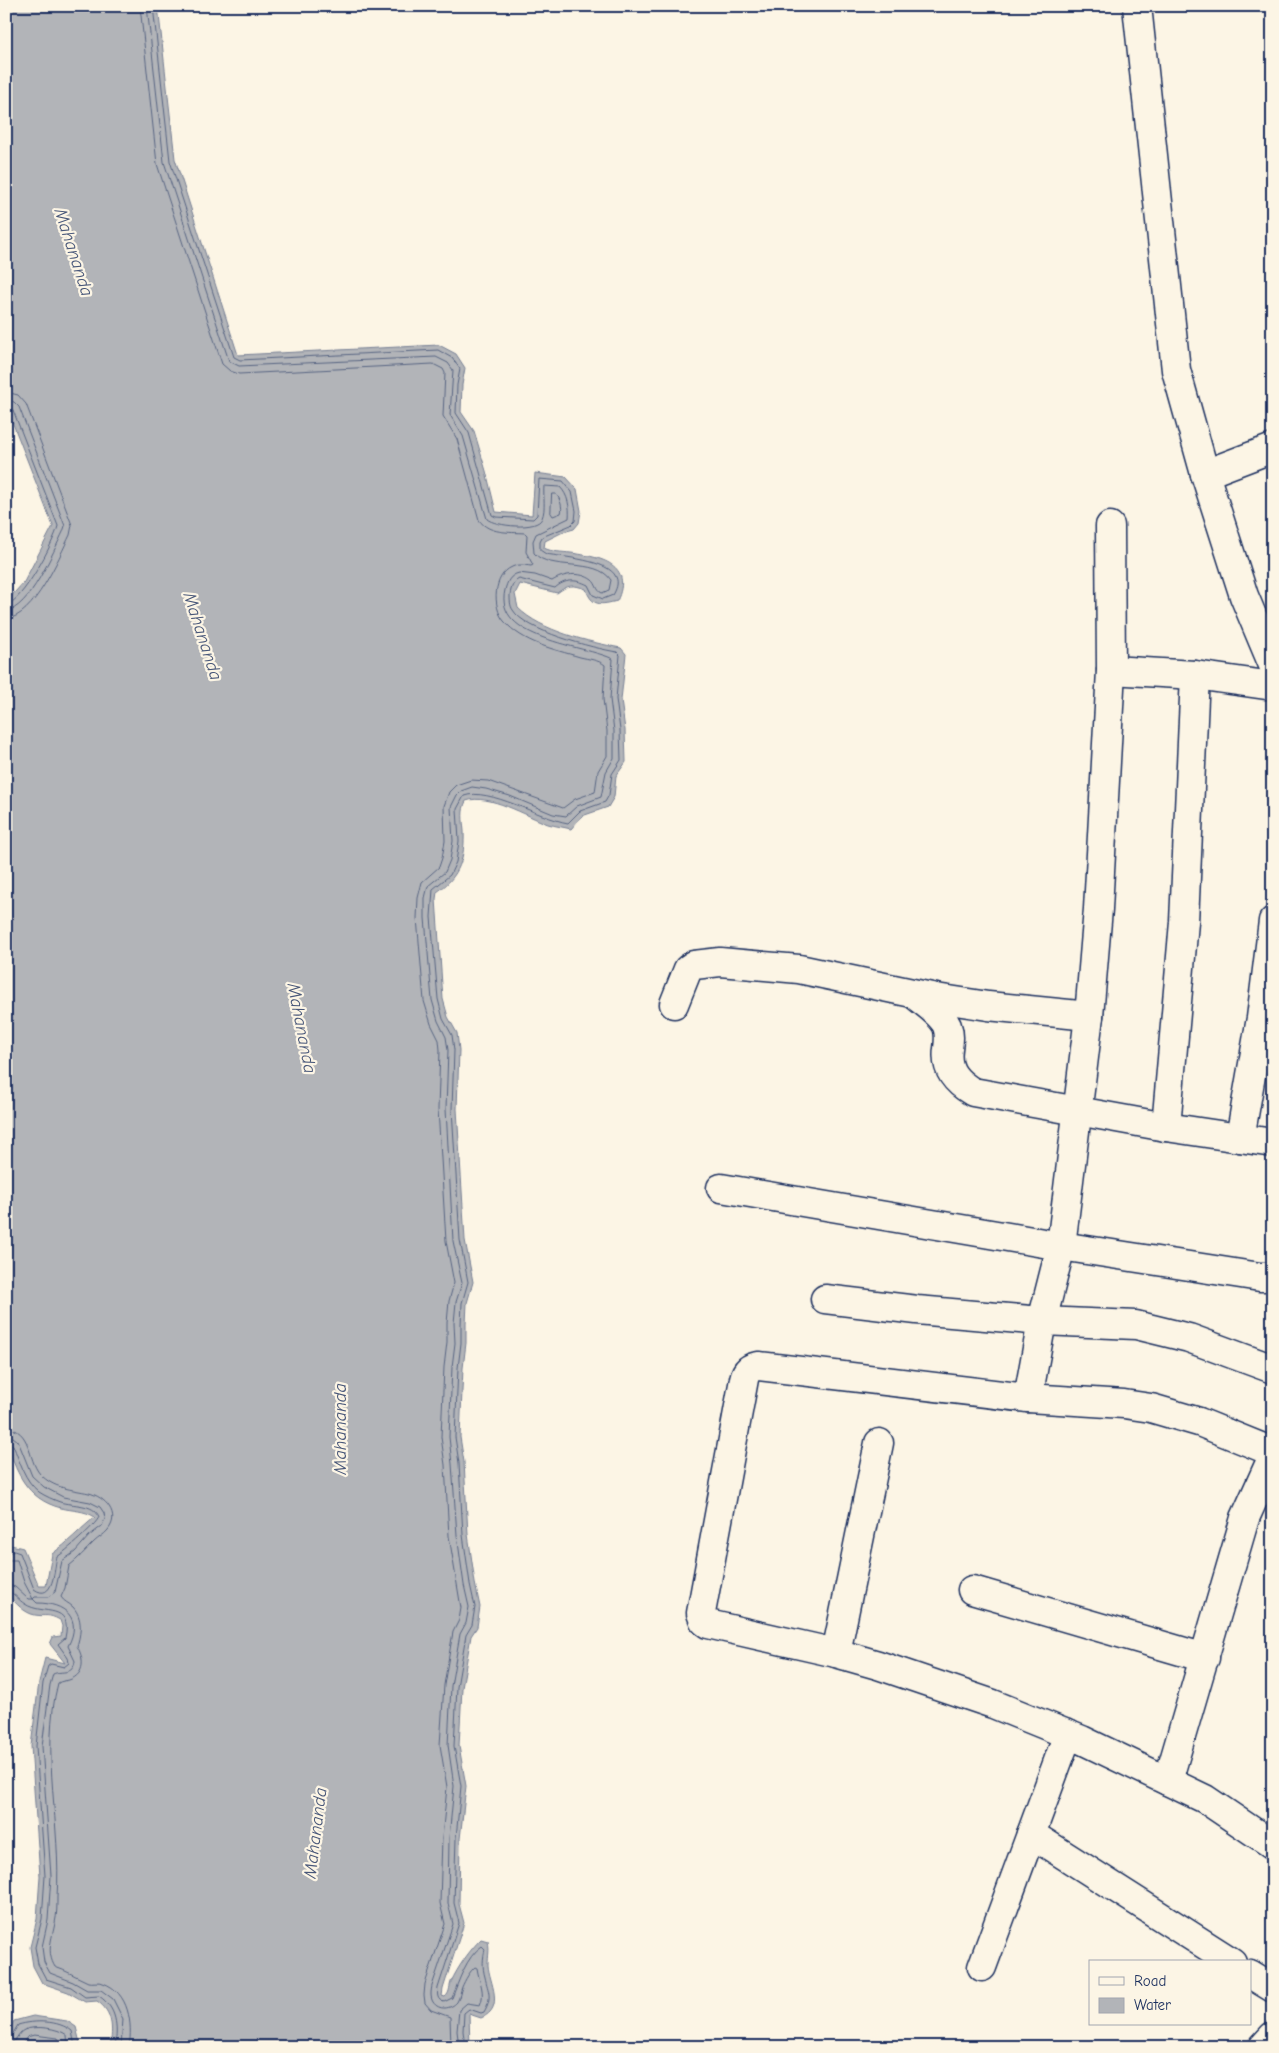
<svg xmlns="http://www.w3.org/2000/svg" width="1279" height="2053" font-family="'Comic Neue',sans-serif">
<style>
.water{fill:#b2b4b8;stroke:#767f94}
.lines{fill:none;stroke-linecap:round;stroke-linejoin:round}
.shore{stroke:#576482;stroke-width:1}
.minor-casing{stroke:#1b2f5e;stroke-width:31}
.minor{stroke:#fcf5e5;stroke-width:28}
.labels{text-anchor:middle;stroke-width:4.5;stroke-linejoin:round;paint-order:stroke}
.water-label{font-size:18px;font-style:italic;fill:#485779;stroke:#fcf5e5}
</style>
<rect width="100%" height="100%" fill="#fcf5e5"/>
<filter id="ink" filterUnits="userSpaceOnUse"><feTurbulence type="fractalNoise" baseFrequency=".02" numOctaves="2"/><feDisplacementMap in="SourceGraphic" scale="10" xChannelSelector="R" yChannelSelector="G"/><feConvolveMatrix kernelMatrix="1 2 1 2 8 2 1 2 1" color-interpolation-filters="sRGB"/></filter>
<g filter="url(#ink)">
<g class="water">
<path d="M6,6H158L175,159L238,355L439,345L456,354L465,368L462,385L461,412L474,431L486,471L496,512L532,515L535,473L566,477L577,489L581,511L579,523L574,529L563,532L545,541L544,548C552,552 562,552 571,553C601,557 634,564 617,601C601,605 592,607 586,589C572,584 568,585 557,593L520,584L515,594L518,608C541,631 589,642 621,648L626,654L621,700L625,730L626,762L616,776L614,797L608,807L582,816L571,829C563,827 555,826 548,824C526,816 489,793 466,801C461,811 463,820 464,831C465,858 460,876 437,892L436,899L443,999L448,1017L457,1033L459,1050L457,1109L465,1240L473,1282L467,1303L466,1324V1343L463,1368L460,1437L464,1462L468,1534L475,1583L480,1607L477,1627L471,1636L462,1688L459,1746L466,1786L460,1839L459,1904L464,1923L443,1989L442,1996L445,1997C450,1993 449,1988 451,1982C458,1967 469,1951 481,1939L488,1941C490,1950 488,1956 488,1965C489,1982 506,2008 481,2018L469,2014L470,2047H110C113,2028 113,2012 97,2001L85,2002L68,1992L42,1983L33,1966L30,1947L37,1919L40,1876L31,1746L39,1682L45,1658L65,1663L50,1644L53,1637L61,1636L62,1626L60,1620C47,1613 47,1617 35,1615C24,1613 16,1603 8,1595L7,1551L11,1545L23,1548L39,1586H46L52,1554C68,1543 80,1529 95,1517C84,1510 73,1511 61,1508C26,1499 15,1471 6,1439V602L24,582L53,526L6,406Z"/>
<polygon points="33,2016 67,2021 76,2027 81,2047 6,2047 6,2036 14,2021"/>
</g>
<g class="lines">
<g class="shore">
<path d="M140,6L157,164L222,364L230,371L239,374L433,364L443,369L445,373L443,416L457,439L479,520C489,534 509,532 525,533L527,535L526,552L533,565L531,566C524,565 518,564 512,567C493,575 492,607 504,621C523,643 553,649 580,657C588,659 599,660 605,665L603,699L607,731V756L598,771L595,792L575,799L563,808L488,781L471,780L456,785L449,792L444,806L445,841L442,858L439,867L422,882L418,898L417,918L424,1001L431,1024L439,1040L440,1050L438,1109L446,1241L454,1283L449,1301L447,1323V1342L444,1367L441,1437L445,1465L449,1536L461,1608L459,1620L453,1632L444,1685L440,1745L447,1787L442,1838L440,1903L445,1924L425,1984L424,1995L425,2003L431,2010L450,2017L451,2047"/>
<path d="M147,6L164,162L229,361L239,366L436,357L448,363L453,370L450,415L463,436L487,519C495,526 538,531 542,518C546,509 543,496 544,486L560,487C568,495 570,507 569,518L536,534L533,541L534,553C550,572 596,557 611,580L609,590L602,593C596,590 597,584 592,580C580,571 563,574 552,581L535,575L519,573C510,575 507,582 505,590C493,640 585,645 613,659L610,699L614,731V758L606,772L601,797L577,806L566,816L553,814L510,796L486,789L472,787L461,791L457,795L451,807L453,841L450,860L445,872L428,886L425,898V918L432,1000L438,1021L446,1037L448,1050L446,1109L453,1241L462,1283L456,1302L454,1323L455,1343L452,1367L449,1437L452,1464L457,1535L464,1585L469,1607L466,1623L460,1634L451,1686L448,1745L454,1786L449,1838L448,1903L453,1924L432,1986C431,1991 430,1997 433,2002C439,2011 451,2009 457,2002C460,1997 460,1992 462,1987C465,1980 470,1971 475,1967L477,1968C479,1982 486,1992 480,2005L467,2003L459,2010L457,2031L459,2047"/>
<path d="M153,6L170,161L234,357L240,360L438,350L452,358L460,369L457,385L456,413L469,433L492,515L496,517L533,519L537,515L539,479L563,481L572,492L576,511L575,521L571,525L542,537L540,541V550L546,554C562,557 609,560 616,577C619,583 616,590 613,595L603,599L593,595L588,585C576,579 565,579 555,588L519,579C513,582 511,588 510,595C510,600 510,606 513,610C525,631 593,648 617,652L620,655L616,699L620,730L621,760L612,774L609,795L605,802L580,811L568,823C539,818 489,787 464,796L457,809L459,841L456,862L450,875L433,889L431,917L438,999L443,1019L452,1035L454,1050L452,1109L460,1240L468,1282L462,1303L461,1324V1343L458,1368L455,1437L459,1463L463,1535L470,1584L475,1607L472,1625L466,1635L457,1687L454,1746L461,1786L456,1838L454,1903L459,1923L438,1988C437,1995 437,2000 444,2002L452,1998C459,1981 466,1957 482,1946L485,1949C483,1958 482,1967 485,1977C488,1992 493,1996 484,2012L481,2013L469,2009L464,2013L463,2031L465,2047"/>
<path d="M6,392L18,395L26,404L72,525L70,535C59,557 34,618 6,619"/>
<path d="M6,400L14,402L19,407L65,526L63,532C54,550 29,610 6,611"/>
<path d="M6,406L13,410L58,526C54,542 22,603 6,605"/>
<path d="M552,494H556C560,498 563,508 561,513L553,516L551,513Z"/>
<path d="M6,1428C32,1429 27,1459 40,1474C54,1489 71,1489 89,1493C105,1497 121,1514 108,1530C104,1535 98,1538 94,1542C85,1551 78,1559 69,1566L65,1588L61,1597C64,1602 69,1603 73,1607C83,1618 81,1633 77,1646C84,1658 86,1674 69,1680C65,1681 61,1681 58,1683C40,1753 62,1826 57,1897C57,1905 57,1915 55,1923C52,1939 46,1952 55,1967C67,1971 77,1977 88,1982C92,1983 98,1981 103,1983C129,1992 133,2024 129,2047"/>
<path d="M6,1436L13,1437L18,1441L32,1476L44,1487L63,1497L90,1502L100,1507L104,1513L105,1519L102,1526L89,1536L75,1552L62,1561L55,1592L48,1597H35L33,1599L37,1603C65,1603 83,1618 68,1646L75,1661C73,1676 62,1670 53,1674L50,1685L42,1746L51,1876L48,1920L42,1947L44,1962L50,1973L73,1982L87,1990H101L113,1999L123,2019L121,2047"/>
<path d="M6,1442L13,1445C20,1462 24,1480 39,1492C45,1496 54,1500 60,1502C72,1506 94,1503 99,1517C96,1525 65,1552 57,1557C54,1568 54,1603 34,1589L20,1553L14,1551L6,1554"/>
<polyline points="6,1560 17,1560 24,1582 33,1599 28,1599 15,1587 6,1584"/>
<path d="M6,1591C14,1592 18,1600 25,1604C43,1616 73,1602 65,1638L58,1644L68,1658L69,1663L64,1667L51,1664L48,1666L43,1683L36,1746L45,1876L42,1919L35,1947L38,1964L46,1979L71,1987L85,1997L99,1996C117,2008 118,2026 115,2047"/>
<path d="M6,2037L12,2035L18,2025C35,2020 58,2020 72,2031L75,2047"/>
<path d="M6,2044C18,2043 16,2034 24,2030C35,2025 58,2028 67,2035L68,2047"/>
<polyline points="20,2047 27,2037 34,2035 58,2038 60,2047"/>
</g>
<g class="minor-casing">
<g id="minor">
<polyline points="1137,6 1176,370 1205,474 1244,596 1273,665"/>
<polyline points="1205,474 1273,448"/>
<polyline points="1111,670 1195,675 1273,686"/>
<path d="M914,994C924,1003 941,1013 947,1026C950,1034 949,1041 948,1049C945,1070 956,1082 973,1092L1166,1127L1273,1143"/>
<polyline points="674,1004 688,969 694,965 720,962 799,969 936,998 988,1006 1089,1016"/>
<polyline points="1166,1127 1184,922 1195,675"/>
<polyline points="1240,1138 1261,1018 1273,921"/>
<polyline points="721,1188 1061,1246 1260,1277 1273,1277"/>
<polyline points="825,1299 917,1310 1042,1321 1136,1325 1189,1338 1273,1369"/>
<polyline points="1028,1398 1042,1321 1061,1246 1089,1016 1098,909 1111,670 1110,526"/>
<path d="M1273,1452L1199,1422L1151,1408L1124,1404L1028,1398L759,1366C750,1367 746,1370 744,1379L701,1613L704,1621L708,1624L836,1653L878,1665L993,1704L1082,1740L1205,1799L1273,1845"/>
<polyline points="972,1590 1205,1658"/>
<polyline points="836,1653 879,1443"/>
<polyline points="1168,1781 1245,1518 1273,1456"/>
<polyline points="1031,1834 1232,1962"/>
<polyline points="982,1967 1068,1734"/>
<polyline points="1250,1974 1273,1988"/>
<polyline points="1263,2047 1273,2036"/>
</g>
</g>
<use href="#minor" class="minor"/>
</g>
</g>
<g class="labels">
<g class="water-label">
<text transform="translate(74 252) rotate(72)" y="6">Mahananda</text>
<text transform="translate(203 636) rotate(72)" y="6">Mahananda</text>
<text transform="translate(302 1028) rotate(79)" y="6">Mahananda</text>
<text transform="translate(340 1429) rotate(-90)" y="6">Mahananda</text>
<text transform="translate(315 1833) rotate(-83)" y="6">Mahananda</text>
</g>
</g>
<rect width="1279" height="2053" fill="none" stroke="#fcf5e5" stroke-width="25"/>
<rect x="12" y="12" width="1254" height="2028" fill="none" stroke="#1b2f5e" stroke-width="2" filter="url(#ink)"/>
<rect x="1089" y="1960" width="162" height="65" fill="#fcf5e5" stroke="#a2a6af"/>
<rect x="1099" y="1977" width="25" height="8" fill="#fcf5e5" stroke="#a2a6af"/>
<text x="1134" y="1986" font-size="15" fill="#1b2f5e">Road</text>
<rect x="1099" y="1998" width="25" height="15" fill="#b2b4b8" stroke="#a2a6af"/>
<text x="1134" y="2010" font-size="15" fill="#1b2f5e">Water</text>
</svg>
